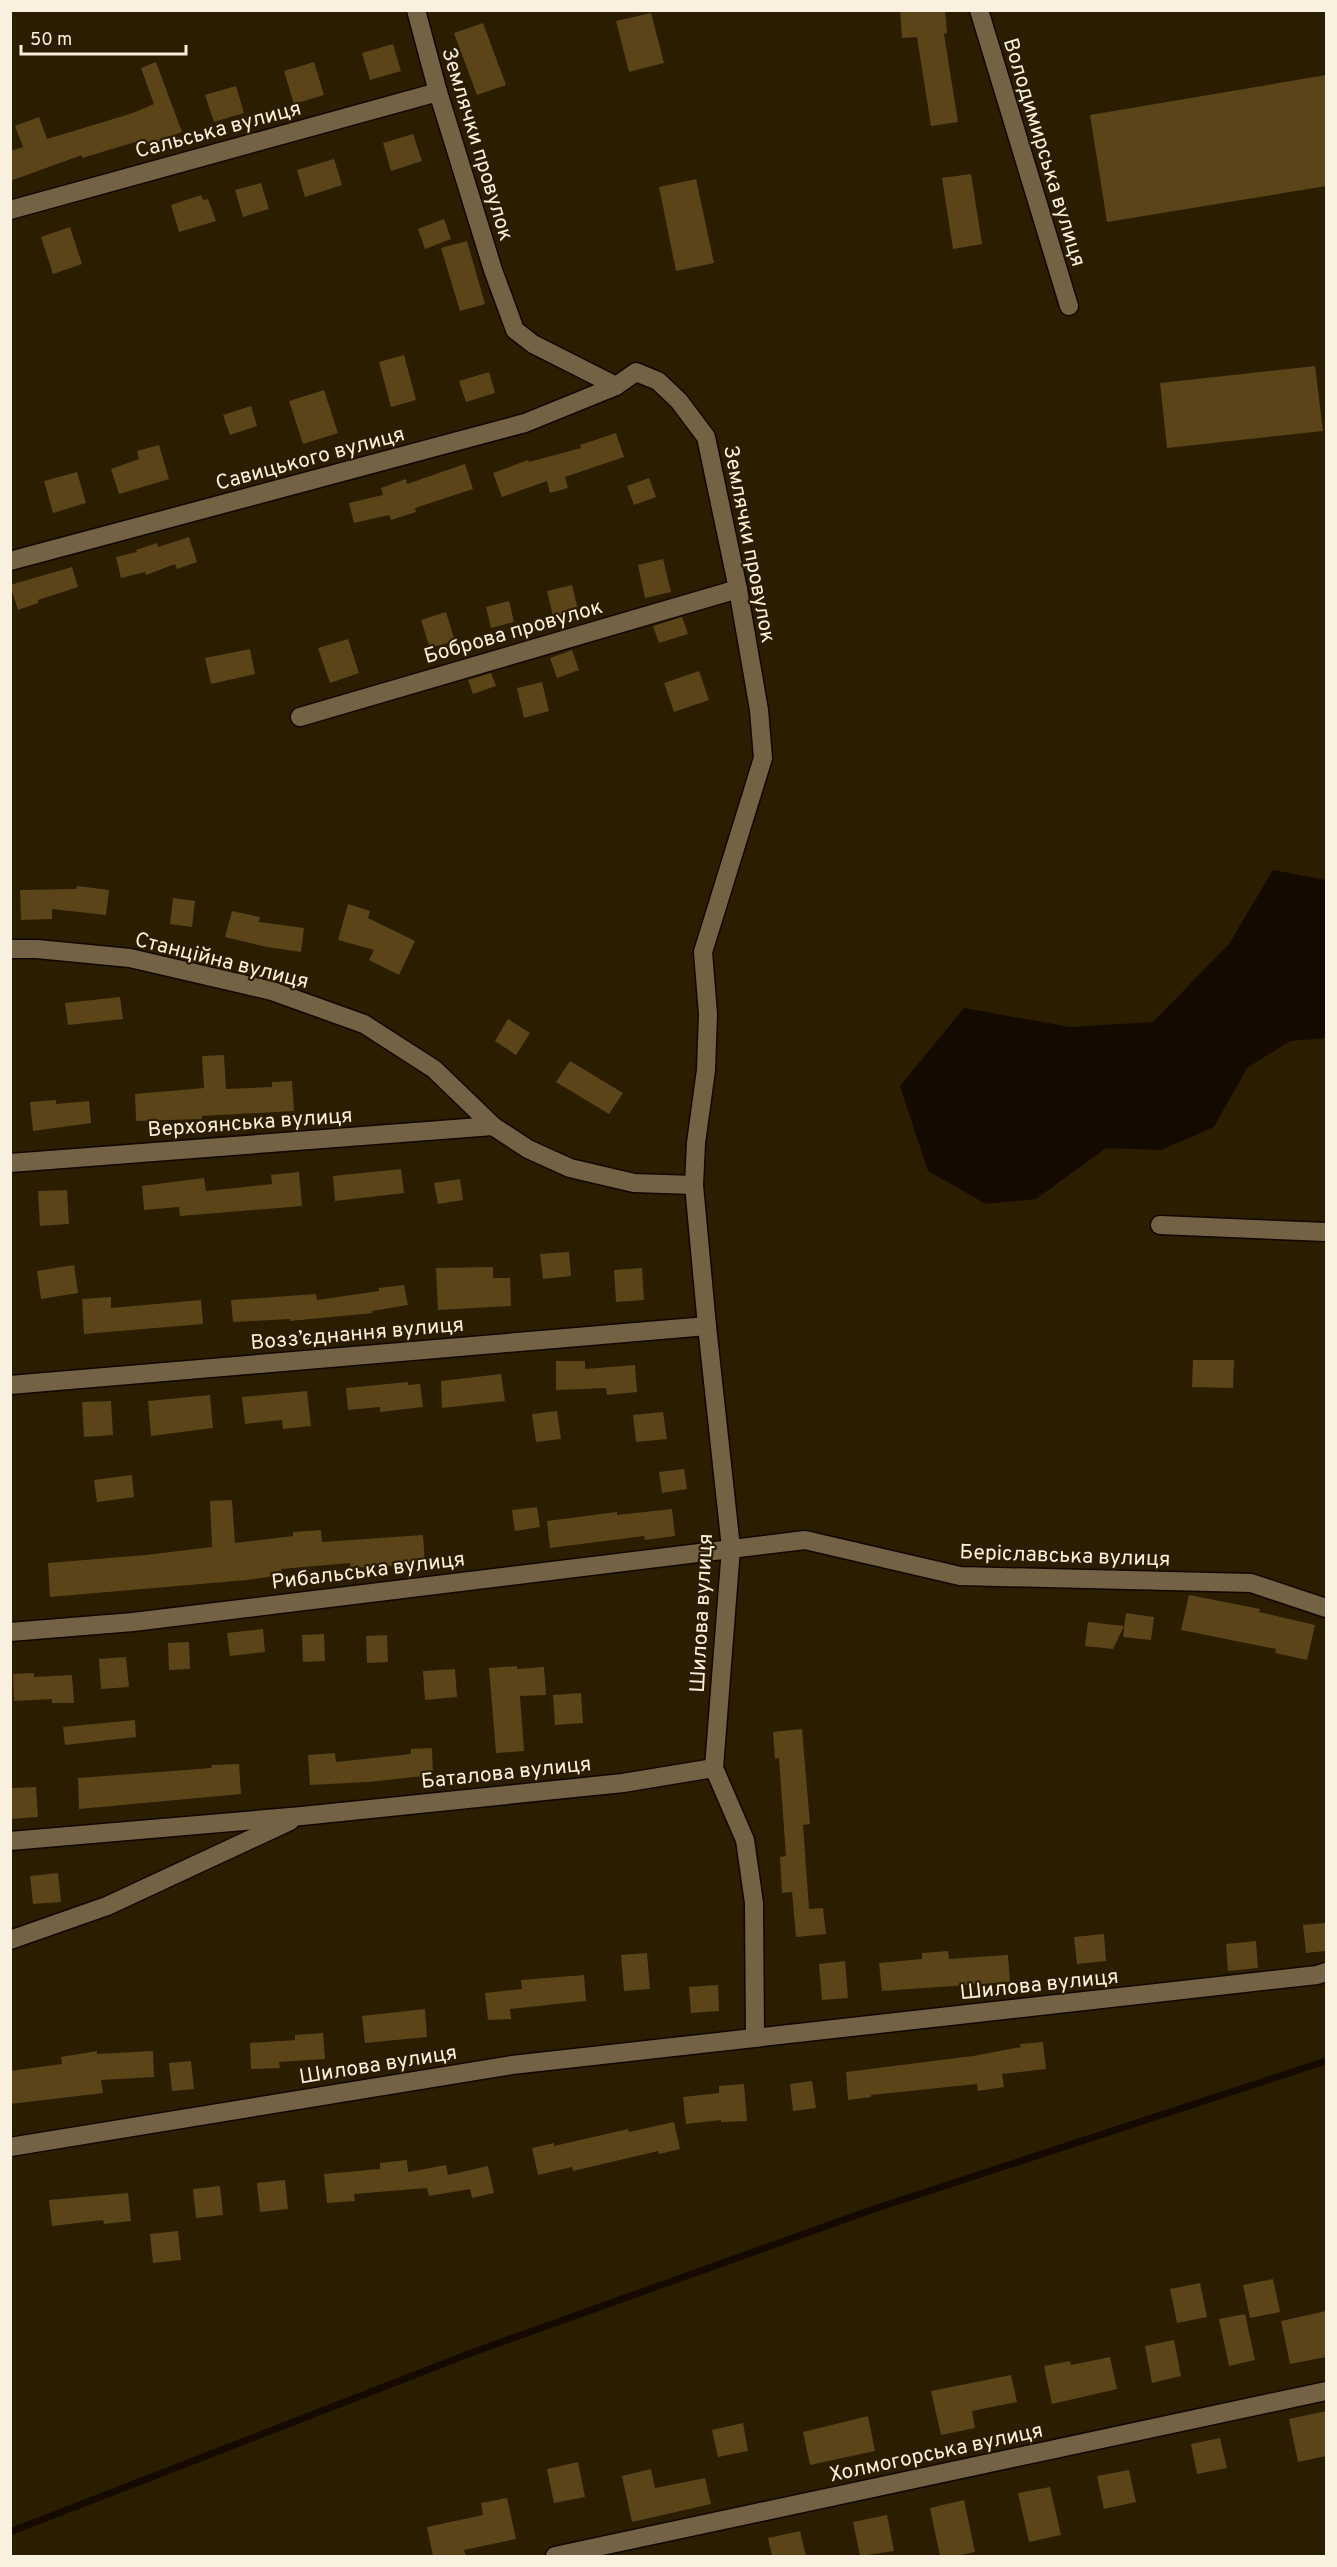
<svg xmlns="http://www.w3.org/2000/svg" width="1337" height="2567" font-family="Overpass,sans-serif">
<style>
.water{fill:#150a00}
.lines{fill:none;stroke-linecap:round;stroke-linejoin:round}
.stream{stroke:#150a00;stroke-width:7}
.building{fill:#5a4418}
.street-casing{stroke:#110700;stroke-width:21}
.street{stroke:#736244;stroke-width:18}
.labels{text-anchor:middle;stroke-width:4.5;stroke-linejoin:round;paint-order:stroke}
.street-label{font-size:21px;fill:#f9f0df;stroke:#2b1d00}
</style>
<rect width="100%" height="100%" fill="#2b1d00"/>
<polygon class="water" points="1273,870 1326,880 1326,1038 1290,1041 1247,1068 1214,1127 1161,1150 1106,1148 1036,1199 986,1204 928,1171 900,1086 964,1008 1070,1027 1153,1022 1229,944"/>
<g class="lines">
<polyline class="stream" points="10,2532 471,2353 871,2210 1326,2061"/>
</g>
<g class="building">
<polygon points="900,10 945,10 947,33 944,34 958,122 931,126 917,37 902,38"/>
<polygon points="651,13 664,63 629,72 616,21"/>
<polygon points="483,23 506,85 477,95 454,33"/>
<polygon points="393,44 401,71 370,80 362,53"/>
<polygon points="156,62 182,132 145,146 142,140 82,158 82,155 10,181 10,151 23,147 15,126 39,117 47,139 133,113 154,104 141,68"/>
<polygon points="314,62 324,95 294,104 284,71"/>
<polygon points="1326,75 1326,186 1107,222 1090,115"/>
<polygon points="236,86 244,113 214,122 205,95"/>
<polygon points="413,134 422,161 391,171 383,143"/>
<polygon points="334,159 342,185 305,197 297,170"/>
<polygon points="971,174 982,244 953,249 942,178"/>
<polygon points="696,179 714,263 676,271 659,187"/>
<polygon points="261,183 269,209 243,217 235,190"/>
<polygon points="201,195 203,200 208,199 216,221 179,232 171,205"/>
<polygon points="444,219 451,239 425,249 418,229"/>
<polygon points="70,227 82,264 53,274 41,237"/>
<polygon points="467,241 485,304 460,311 441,248"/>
<polygon points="404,355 416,400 391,407 379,362"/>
<polygon points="1315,366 1323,431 1167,448 1160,383"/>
<polygon points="489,372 495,393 466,402 459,381"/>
<polygon points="324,390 338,433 303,444 289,401"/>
<polygon points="251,406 257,426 230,435 223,415"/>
<polygon points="616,433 624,457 565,477 568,488 550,493 547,481 502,497 493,473 528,460 529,462 581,448 580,445"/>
<polygon points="159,445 169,479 119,494 111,469 139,459 137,451"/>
<polygon points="465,464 473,489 415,508 416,512 391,520 389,515 354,523 349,503 383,495 381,488 406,479 407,484"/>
<polygon points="77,472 86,503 53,513 44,481"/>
<polygon points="649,478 656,497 634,505 627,486"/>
<polygon points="189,537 197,562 177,569 175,564 146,575 145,572 121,578 116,557 137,552 136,550 157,543 158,547"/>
<polygon points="663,559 671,592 645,598 638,565"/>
<polygon points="72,567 78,587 38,600 38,603 18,610 10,585"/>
<polygon points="572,585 579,614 554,620 547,591"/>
<polygon points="509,601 514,622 491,628 486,607"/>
<polygon points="446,612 455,641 430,648 421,620"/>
<polygon points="682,617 688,634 659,643 653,626"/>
<polygon points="348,639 359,673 330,683 318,648"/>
<polygon points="250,649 255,674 211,684 205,658"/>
<polygon points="572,650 579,670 557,678 550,658"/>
<polygon points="699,671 709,700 674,712 664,683"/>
<polygon points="491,673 496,686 473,694 468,680"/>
<polygon points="542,682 549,711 524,718 517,688"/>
<polygon points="77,886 109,890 106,915 52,909 52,919 21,920 20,890 76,889"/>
<polygon points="173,898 195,901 192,927 170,924"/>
<polygon points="348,904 370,911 368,918 415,941 399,975 369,960 374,950 338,940"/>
<polygon points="232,911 260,917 259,922 304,928 301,952 267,947 225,937"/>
<polygon points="120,997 123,1019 68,1025 65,1003"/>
<polygon points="508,1019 530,1033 516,1055 495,1041"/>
<polygon points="224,1055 226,1089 272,1087 272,1082 292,1081 294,1111 202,1116 202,1119 136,1121 135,1094 204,1088 202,1056"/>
<polygon points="570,1061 623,1093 609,1114 556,1082"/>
<polygon points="56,1100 56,1104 89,1101 91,1123 33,1131 30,1102"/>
<polygon points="401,1169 404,1193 335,1201 333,1176"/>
<polygon points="299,1172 302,1206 180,1216 179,1207 144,1210 142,1186 204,1178 206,1191 272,1184 271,1175"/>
<polygon points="460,1179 463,1200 438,1204 434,1183"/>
<polygon points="67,1190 69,1224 40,1226 38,1191"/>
<polygon points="569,1252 571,1276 543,1279 540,1254"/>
<polygon points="74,1265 78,1293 41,1299 37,1271"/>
<polygon points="493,1267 493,1278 510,1278 511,1306 438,1310 436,1268"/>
<polygon points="642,1268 644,1300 616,1302 614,1270"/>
<polygon points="404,1285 408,1305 372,1311 373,1313 290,1321 290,1319 233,1322 231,1300 316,1294 317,1300 379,1291 379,1288"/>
<polygon points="111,1297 111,1308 201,1300 203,1324 84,1334 82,1299"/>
<polygon points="1193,1360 1234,1360 1233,1388 1192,1387"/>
<polygon points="556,1361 585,1361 585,1369 635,1365 637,1392 607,1395 606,1388 556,1390"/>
<polygon points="501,1374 505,1401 442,1408 441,1381"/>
<polygon points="408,1382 408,1385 420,1384 423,1407 380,1412 380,1407 348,1410 346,1388"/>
<polygon points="307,1391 311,1426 283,1429 282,1420 245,1424 242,1397"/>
<polygon points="210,1395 213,1428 151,1436 148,1401"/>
<polygon points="111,1401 113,1435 84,1437 82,1402"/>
<polygon points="557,1411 561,1439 536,1442 532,1414"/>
<polygon points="663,1412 667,1439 636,1442 633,1415"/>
<polygon points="684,1469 687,1489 662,1493 659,1472"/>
<polygon points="132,1475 134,1497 97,1502 94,1480"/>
<polygon points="232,1500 235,1543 293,1536 293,1532 321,1530 322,1542 423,1535 425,1564 350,1568 350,1563 281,1569 282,1575 247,1580 50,1597 48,1563 146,1555 212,1547 210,1501"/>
<polygon points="537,1507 540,1527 515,1531 512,1510"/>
<polygon points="672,1509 675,1536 645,1540 644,1536 550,1548 547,1521 617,1512 617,1515"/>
<polygon points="1189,1595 1260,1609 1259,1612 1315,1625 1307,1660 1275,1653 1276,1649 1181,1630"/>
<polygon points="1126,1613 1154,1617 1151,1640 1123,1637"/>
<polygon points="1088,1622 1124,1626 1113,1649 1085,1646"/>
<polygon points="263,1629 265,1652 230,1656 227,1633"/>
<polygon points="324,1634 325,1661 303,1662 302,1635"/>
<polygon points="387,1635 388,1662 367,1663 366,1636"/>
<polygon points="189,1642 190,1669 169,1670 168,1643"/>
<polygon points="126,1657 129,1687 101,1689 99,1659"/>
<polygon points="517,1666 517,1669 544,1667 546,1695 520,1696 524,1751 496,1753 489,1668"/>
<polygon points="455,1669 457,1697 425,1700 423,1671"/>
<polygon points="34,1673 34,1677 72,1675 74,1703 52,1703 52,1699 14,1701 13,1674"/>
<polygon points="581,1693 583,1723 555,1725 553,1695"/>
<polygon points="135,1720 136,1737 65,1745 63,1727"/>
<polygon points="802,1729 810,1824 803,1825 809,1909 823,1908 826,1934 796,1937 792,1892 782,1893 780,1857 786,1856 779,1758 775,1759 773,1732"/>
<polygon points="432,1748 433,1775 368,1782 310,1785 308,1755 335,1753 336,1762 411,1754 411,1749"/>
<polygon points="239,1764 241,1794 79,1809 78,1778 212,1768 211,1765"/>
<polygon points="36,1787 38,1817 10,1819 10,1788"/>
<polygon points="58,1873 61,1902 33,1904 30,1876"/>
<polygon points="1325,1923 1326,1951 1306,1953 1303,1925"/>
<polygon points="1104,1934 1106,1961 1077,1964 1074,1937"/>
<polygon points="1256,1941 1258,1968 1228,1971 1226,1944"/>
<polygon points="948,1951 949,1959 1008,1955 1010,1982 882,1991 879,1963 922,1959 922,1953"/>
<polygon points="647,1953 650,1989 624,1991 621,1955"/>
<polygon points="845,1961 848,1998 822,2000 819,1964"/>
<polygon points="584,1975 586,2001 510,2009 511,2019 488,2020 485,1993 522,1989 521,1980"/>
<polygon points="718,1985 719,2011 691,2013 689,1987"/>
<polygon points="425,2009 427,2037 365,2043 362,2016"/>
<polygon points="323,2033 325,2059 279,2062 280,2068 251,2069 250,2043 295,2040 295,2035"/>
<polygon points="1043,2042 1046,2069 1002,2074 1004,2087 978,2091 977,2084 871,2095 871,2097 848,2100 846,2072 973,2056 1021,2047 1020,2044"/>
<polygon points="97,2051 97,2054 153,2051 154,2077 101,2080 103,2093 10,2104 10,2071 62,2064 61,2057"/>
<polygon points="191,2061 194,2089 172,2091 169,2063"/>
<polygon points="812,2081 816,2108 793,2111 790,2084"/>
<polygon points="744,2084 747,2121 721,2122 721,2120 686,2124 683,2097 719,2093 719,2086"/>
<polygon points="674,2122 680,2149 659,2154 658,2151 573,2171 572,2167 538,2175 532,2148 554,2143 554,2146 628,2129 629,2132"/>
<polygon points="407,2160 408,2172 446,2165 448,2175 488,2166 494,2193 472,2198 470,2189 429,2196 427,2188 354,2194 355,2201 327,2203 324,2174 380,2169 380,2163"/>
<polygon points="285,2180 288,2209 260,2212 257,2183"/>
<polygon points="220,2186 223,2215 196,2218 193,2189"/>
<polygon points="128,2193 131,2221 104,2224 103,2220 52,2226 49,2200"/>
<polygon points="178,2231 181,2260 153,2263 150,2234"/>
<polygon points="1273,2279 1280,2312 1250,2318 1243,2285"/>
<polygon points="1200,2283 1207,2317 1177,2323 1170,2289"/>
<polygon points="1326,2311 1326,2357 1290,2364 1281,2321"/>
<polygon points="1245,2314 1255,2360 1229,2366 1219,2319"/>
<polygon points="1174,2340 1181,2376 1152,2383 1145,2346"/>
<polygon points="1110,2357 1117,2389 1052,2404 1044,2366 1070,2361 1071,2365"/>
<polygon points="1011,2375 1017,2402 972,2411 975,2428 941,2435 931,2391"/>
<polygon points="1326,2411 1326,2456 1298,2462 1289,2419"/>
<polygon points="868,2416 875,2451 810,2465 803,2432"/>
<polygon points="743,2423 748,2451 718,2457 712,2430"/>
<polygon points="1220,2438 1227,2468 1197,2474 1191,2444"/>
<polygon points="578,2462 585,2497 554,2503 547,2469"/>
<polygon points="651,2469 655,2488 705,2478 711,2504 632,2522 622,2476"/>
<polygon points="1129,2470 1136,2502 1104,2509 1097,2476"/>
<polygon points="1050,2487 1061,2535 1029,2542 1018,2493"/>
<polygon points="507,2498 516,2539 464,2550 466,2556 433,2556 427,2527 483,2515 481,2503"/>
<polygon points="964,2500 975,2552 956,2556 940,2556 930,2508"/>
<polygon points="887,2515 894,2551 860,2556 853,2522"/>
<polygon points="800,2531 806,2556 772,2556 768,2538"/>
</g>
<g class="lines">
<g class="street-casing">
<g id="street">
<polyline points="416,10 438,92 493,270 515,330 533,344 616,386 636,372 658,381 679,401 706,437 738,589 759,710 763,758 703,952 708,1014 706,1070 696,1143 694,1185 707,1326 731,1548 714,1768 745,1840 754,1903 755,2038"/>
<polyline points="979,10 1069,306"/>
<polyline points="10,210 438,92"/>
<polyline points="10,561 525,423 616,386"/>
<polyline points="300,717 738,589"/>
<polyline points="10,949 37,949 130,958 272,991 364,1024 434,1069 493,1126 528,1149 570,1168 634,1183 694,1185"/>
<polyline points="10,1163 493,1126"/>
<polyline points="1160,1225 1326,1232"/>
<polyline points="10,1385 707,1326"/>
<polyline points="10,1632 133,1622 805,1540 960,1576 1251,1583 1326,1608"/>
<polyline points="10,1841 302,1816 623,1783 714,1768"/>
<polyline points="10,1940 107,1906 290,1821"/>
<polyline points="10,2147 512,2065 1317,1975 1326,1972"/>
<polyline points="555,2556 1326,2391"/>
</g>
</g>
<use href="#street" class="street"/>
</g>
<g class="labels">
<g class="street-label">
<text transform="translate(218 129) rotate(-15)" y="7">Сальська вулиця</text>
<text transform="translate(478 144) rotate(73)" y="7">Землячки провулок</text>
<text transform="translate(1045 152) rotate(73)" y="7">Володимирська вулиця</text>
<text transform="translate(310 458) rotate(-15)" y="7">Савицького вулиця</text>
<text transform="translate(750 544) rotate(79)" y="7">Землячки провулок</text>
<text transform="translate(513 631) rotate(-16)" y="7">Боброва провулок</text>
<text transform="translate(222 960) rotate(14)" y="7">Станційна вулиця</text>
<text transform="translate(250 1122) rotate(-4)" y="7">Верхоянська вулиця</text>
<text transform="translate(357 1333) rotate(-5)" y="7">Возз’єднання вулиця</text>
<text transform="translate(1065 1555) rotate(2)" y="7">Беріславська вулиця</text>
<text transform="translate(368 1570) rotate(-7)" y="7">Рибальська вулиця</text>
<text transform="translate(701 1613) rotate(-87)" y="7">Шилова вулиця</text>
<text transform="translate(506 1772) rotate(-6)" y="7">Баталова вулиця</text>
<text transform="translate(1039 1984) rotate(-6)" y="7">Шилова вулиця</text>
<text transform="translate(378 2064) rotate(-9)" y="7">Шилова вулиця</text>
<text transform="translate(936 2452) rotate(-12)" y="7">Холмогорська вулиця</text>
</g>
</g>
<rect width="1337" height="2567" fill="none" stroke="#f9f0df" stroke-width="24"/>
<path d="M21 45v9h165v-9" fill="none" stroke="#f9f0df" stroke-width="3"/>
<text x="30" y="45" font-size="18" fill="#f9f0df" stroke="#2b1d00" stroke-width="4.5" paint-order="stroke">50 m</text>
</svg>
